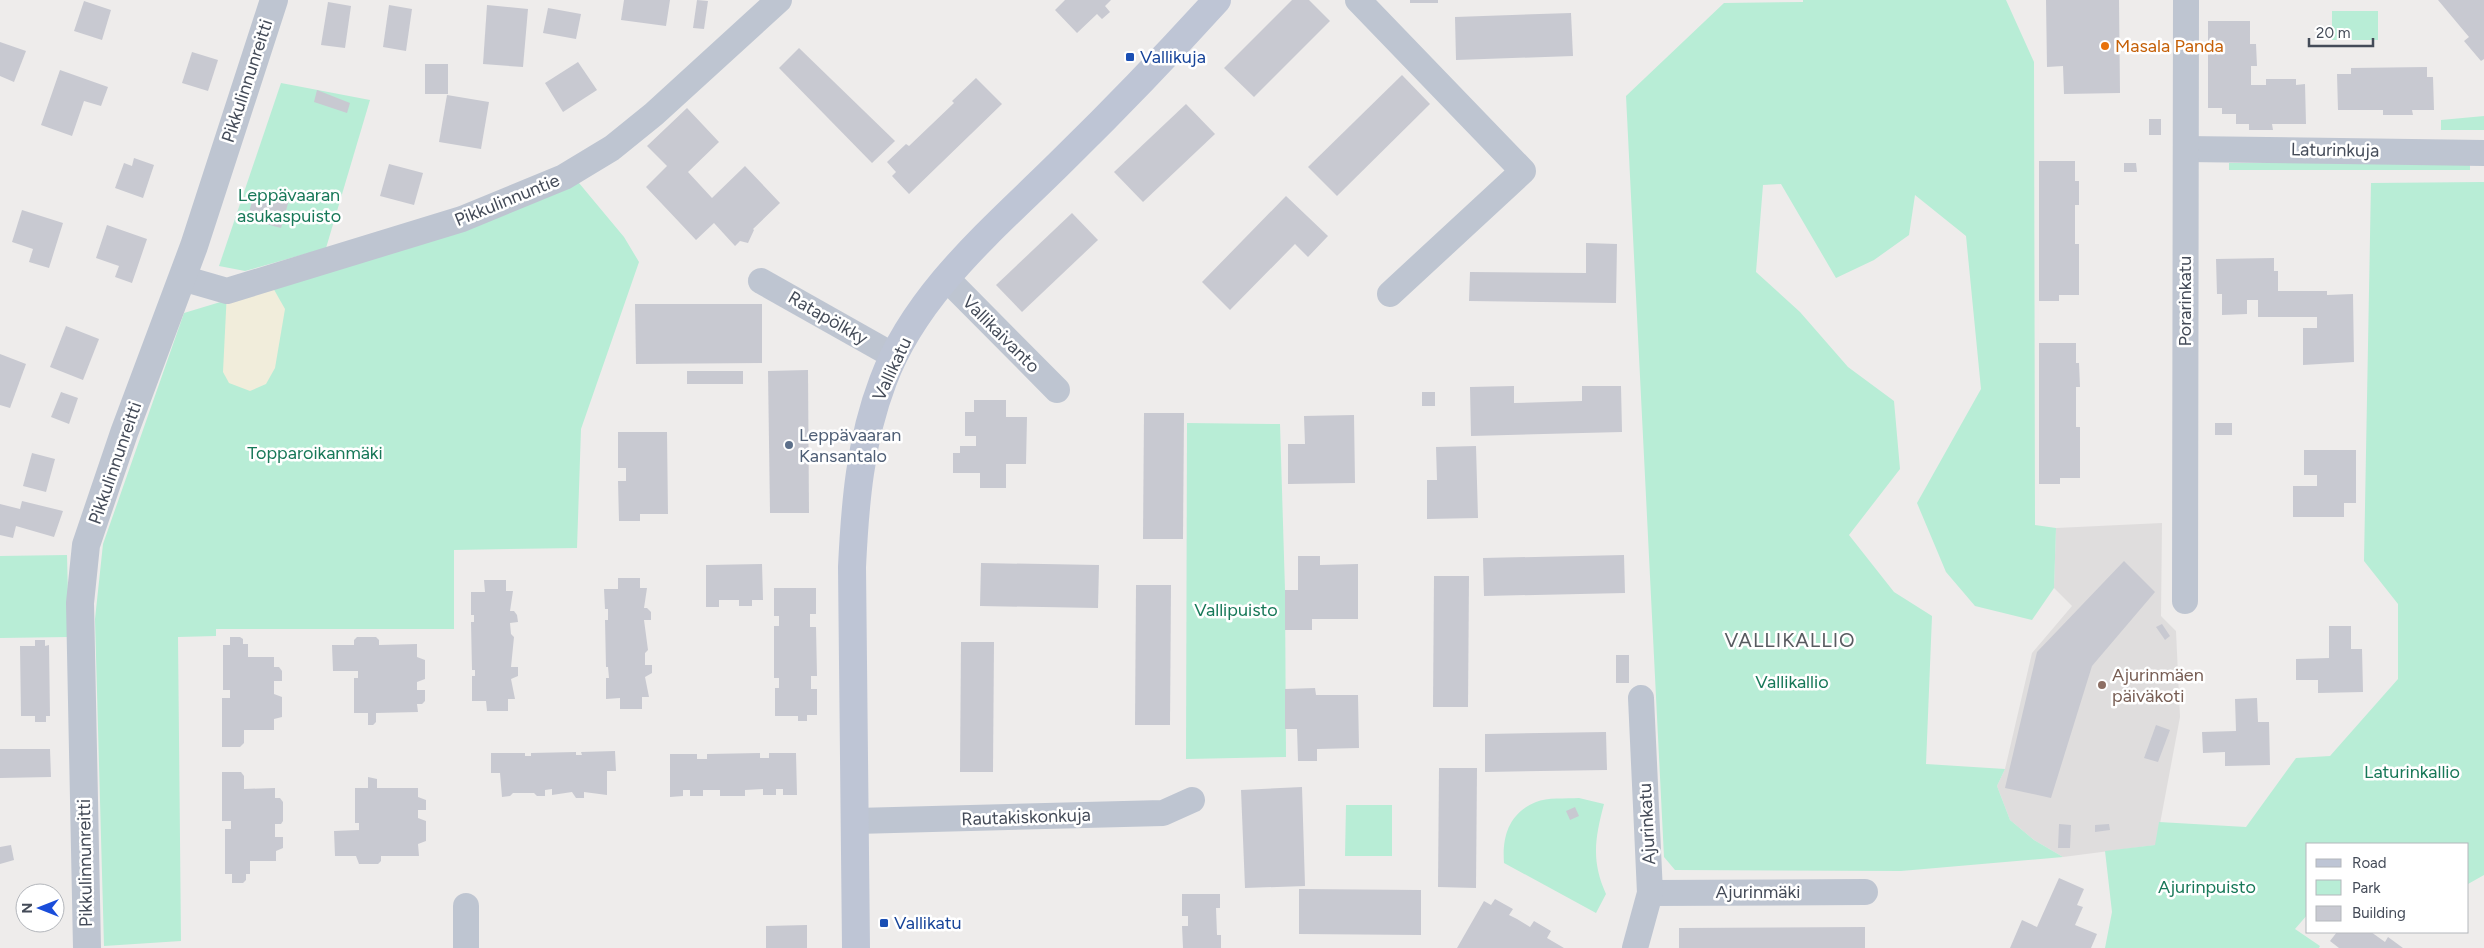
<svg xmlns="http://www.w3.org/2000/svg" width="2484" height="948" font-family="Figtree,sans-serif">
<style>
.education{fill:#dfdddd}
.green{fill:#b8edd6}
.sand{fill:#f1eddb}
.building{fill:#c8c9d1}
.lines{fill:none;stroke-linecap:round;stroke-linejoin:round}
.minor{stroke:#bec5d1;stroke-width:26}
.tertiary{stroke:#bec5d1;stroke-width:28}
.secondary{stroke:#bec5d5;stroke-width:28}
.food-dot{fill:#e8710a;stroke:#fff;stroke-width:2}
.transit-dot{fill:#1a4fb4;stroke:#fff;stroke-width:2}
.service-dot{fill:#5c6f8a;stroke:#fff;stroke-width:2}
.education-dot{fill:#8d6e63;stroke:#fff;stroke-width:2}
.labels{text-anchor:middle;stroke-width:5;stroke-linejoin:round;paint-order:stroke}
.food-label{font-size:18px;fill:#c56008;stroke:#fff;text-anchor:start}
.transit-label{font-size:18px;fill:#164399;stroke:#fff;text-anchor:start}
.street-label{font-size:18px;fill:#444b58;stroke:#fff}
.park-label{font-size:18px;fill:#177858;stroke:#fff}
.service-label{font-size:18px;fill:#4e5e75;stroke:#fff;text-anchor:start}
.education-label{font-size:18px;fill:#785e54;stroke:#fff;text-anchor:start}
.quarter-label{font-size:20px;letter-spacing:1px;fill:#585b60;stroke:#fff}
</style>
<rect width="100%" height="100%" fill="#eeeceb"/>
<polygon class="education" points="2162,523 2161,616 2176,631 2180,717 2156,845 2063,857 2034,840 2010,820 1997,786 2005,769 2032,653 2072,606 2054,588 2056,528"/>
<g class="green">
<polygon points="1803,0 2006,0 2034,62 2035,525 2056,528 2054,588 2032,620 1975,606 1946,572 1917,503 1981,389 1966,236 1915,195 1909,235 1874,260 1836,278 1781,184 1763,185 1756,272 1800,312 1848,367 1894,401 1900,469 1849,535 1894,592 1932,616 1926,764 2005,769 1997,786 2010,820 2034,840 2063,857 1901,871 1675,870 1664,857 1626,96 1724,3 1803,2"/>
<rect x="2332" y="11" width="46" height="29"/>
<polygon points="281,83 370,100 326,248 245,271 219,266"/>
<polygon points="2484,116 2484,130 2441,130 2441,120"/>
<rect x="2229" y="163" width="241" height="7"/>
<polygon points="574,177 624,237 639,262 581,429 577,548 454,550 454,629 216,629 216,636 178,637 181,941 104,946 95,619 103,544 184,313 447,234"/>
<polygon points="2484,182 2484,875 2468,884 2468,844 2308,844 2308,914 2295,929 2320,946 2319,948 2105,948 2112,912 2105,851 2155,845 2159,822 2246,827 2296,758 2330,756 2398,679 2398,604 2364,561 2371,183"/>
<polygon points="1187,423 1280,424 1285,590 1286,757 1186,759"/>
<polygon points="67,555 69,637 0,638 0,556"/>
<path d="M1579,798L1604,804C1595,838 1591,861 1606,894L1596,913L1504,863C1502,836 1509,813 1536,802C1547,797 1566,799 1579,798Z"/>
<polygon points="1346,805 1392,805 1392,856 1345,856"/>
</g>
<polygon class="sand" points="268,279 285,309 275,368 266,384 250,391 229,383 223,372 227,291"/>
<g class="building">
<polygon points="624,0 670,0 666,26 621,20"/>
<polygon points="697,0 708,1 704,29 693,28"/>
<polygon points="1065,0 1111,0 1105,6 1110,12 1102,19 1097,14 1077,33 1055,10"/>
<polygon points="1292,0 1309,0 1330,21 1254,97 1224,68"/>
<rect x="1410" y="0" width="28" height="3"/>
<polygon points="2046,0 2119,0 2120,93 2064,94 2063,66 2047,67"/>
<polygon points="2438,0 2484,0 2484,59 2481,61 2464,41 2469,37"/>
<polygon points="84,1 111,10 102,40 74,31"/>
<polygon points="328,2 351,6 345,48 321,45"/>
<polygon points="389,5 412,9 406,51 383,47"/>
<polygon points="487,5 528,9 523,67 483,64"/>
<polygon points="548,8 581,14 576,39 543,33"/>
<polygon points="1571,13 1573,56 1456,60 1455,17"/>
<polygon points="2208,21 2250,21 2250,44 2256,44 2257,66 2251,66 2251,85 2266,85 2266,79 2296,79 2296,85 2305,84 2306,124 2272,124 2273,130 2249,130 2249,124 2236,124 2236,114 2222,114 2222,108 2208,108"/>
<polygon points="0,42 26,51 14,82 0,76"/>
<polygon points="799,48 895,141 872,163 779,68"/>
<polygon points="192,52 218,60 208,91 182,83"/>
<polygon points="578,62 597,90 563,112 545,83"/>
<rect x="425" y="64" width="23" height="30"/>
<polygon points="2427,67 2427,77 2433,77 2434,110 2412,110 2413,115 2383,115 2383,110 2338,110 2337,74 2351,74 2351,68"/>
<polygon points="60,70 108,87 101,106 84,101 72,136 41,125"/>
<polygon points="1402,75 1430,104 1337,196 1308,167"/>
<polygon points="976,78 1002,104 909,194 892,176 896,172 887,162 906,144 909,146 954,103 952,101"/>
<polygon points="317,90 350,103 347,113 314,102"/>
<polygon points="447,95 489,102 481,149 439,142"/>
<polygon points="1186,104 1215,134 1143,202 1114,172"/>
<polygon points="687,108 719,142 688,172 712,198 745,166 780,203 753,229 754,230 748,243 740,241 735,246 714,223 696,240 646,187 667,166 647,146"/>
<rect x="2149" y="119" width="12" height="16"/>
<polygon points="134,158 154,165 143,198 115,188 124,163 132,166"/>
<polygon points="2039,161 2075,161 2075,181 2079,181 2079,205 2075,205 2075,244 2079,244 2079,295 2059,295 2059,301 2039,301"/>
<polygon points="2124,163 2136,163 2137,172 2124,172"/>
<polygon points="389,164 423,173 414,205 380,196"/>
<polygon points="255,191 289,200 281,228 247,219"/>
<polygon points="1286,196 1328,236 1308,257 1295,244 1230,310 1202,282"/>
<polygon points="22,210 63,223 49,268 29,262 33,249 12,242"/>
<polygon points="1072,213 1098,240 1022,312 996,285"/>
<polygon points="107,225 147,239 132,283 115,277 119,266 96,258"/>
<polygon points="1586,243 1617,244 1616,303 1469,301 1470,272 1586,273"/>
<polygon points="2274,258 2274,271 2278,271 2278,291 2327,291 2327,295 2353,294 2354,362 2303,365 2303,328 2317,328 2317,317 2258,317 2258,300 2247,300 2247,314 2222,315 2222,294 2217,294 2216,259"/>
<polygon points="635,304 762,304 762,363 636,364"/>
<polygon points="66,326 99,339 83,380 50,367"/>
<polygon points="2039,343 2076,343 2076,363 2079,363 2080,387 2076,387 2076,427 2080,427 2080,478 2060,478 2060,484 2039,484"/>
<polygon points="0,354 26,364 10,408 0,405"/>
<polygon points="808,370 809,513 770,513 768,371"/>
<rect x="687" y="371" width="56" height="13"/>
<polygon points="1514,386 1514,403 1582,401 1582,386 1621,386 1622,432 1471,436 1470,387"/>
<polygon points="61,392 78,398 69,424 51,417"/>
<rect x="1422" y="392" width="13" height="14"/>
<polygon points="974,400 1006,400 1006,417 1027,417 1026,464 1006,464 1006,488 980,488 980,473 953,473 953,453 960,453 960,446 976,446 976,436 965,436 965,412 974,412"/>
<polygon points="1144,413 1184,413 1183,539 1143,539"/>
<polygon points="1354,415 1355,483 1288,484 1288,444 1305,444 1304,416"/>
<rect x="2215" y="423" width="17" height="12"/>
<polygon points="618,432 667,432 668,514 640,514 640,521 619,521 618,481 626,481 626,468 618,468"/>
<polygon points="1476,446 1478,518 1427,519 1427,480 1437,480 1436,447"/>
<polygon points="2304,450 2356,450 2356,503 2344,503 2344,517 2293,517 2293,486 2317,486 2317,475 2304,475"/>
<polygon points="32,453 55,459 46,492 23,486"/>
<polygon points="22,501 63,511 54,537 16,526 13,538 0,535 0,504 20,509"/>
<polygon points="1624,555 1625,593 1484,596 1483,558"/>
<polygon points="1298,556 1320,556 1320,565 1358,564 1358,619 1312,619 1312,630 1285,630 1285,590 1298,590"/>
<polygon points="2124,561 2155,592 2092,666 2051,798 2005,788 2037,652"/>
<polygon points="981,563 1099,565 1098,608 980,606"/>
<polygon points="762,564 763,600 752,600 752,606 739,606 739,600 719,600 719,607 706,607 706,565"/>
<polygon points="1434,576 1469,576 1468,707 1433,707"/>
<polygon points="618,578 640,578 640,588 647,588 644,608 647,608 651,612 651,620 644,620 648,650 645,653 645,665 652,665 652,673 645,677 649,697 642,697 642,709 620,709 620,698 606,699 606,678 609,678 608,667 606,667 605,620 608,620 608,609 605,609 604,589 618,589"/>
<polygon points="484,580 506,580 506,591 513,591 510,611 514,611 517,615 518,622 510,623 511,634 514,637 511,667 518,667 518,676 511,679 515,699 508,699 508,711 487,711 486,701 472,701 472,676 475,676 475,670 472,670 471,622 474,622 474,615 471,615 471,592 485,592"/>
<polygon points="1136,585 1171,585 1170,725 1135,725"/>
<polygon points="774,588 816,588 816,614 810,614 810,627 816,627 817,676 811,676 811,689 817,689 817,715 807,715 807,721 798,721 798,716 775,716 775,688 779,688 779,678 774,678 774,626 779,626 779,616 774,616"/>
<polygon points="2162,624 2170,636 2165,640 2156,627"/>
<polygon points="2329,626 2351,626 2351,649 2362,649 2363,692 2318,693 2318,680 2296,680 2296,659 2329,658"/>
<polygon points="230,637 240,637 243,639 243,644 248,644 248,657 274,657 274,667 279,667 282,671 282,681 274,681 274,694 282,697 282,717 274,719 274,730 244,730 244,743 240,747 222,747 222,698 230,698 230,690 223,690 223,645 230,645"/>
<polygon points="357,637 376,637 379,640 379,645 417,644 417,657 425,660 425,679 417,682 417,690 425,690 425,701 422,704 417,704 418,712 376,713 376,722 373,725 368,725 368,713 354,713 354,678 358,678 358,671 333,671 332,645 354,645 354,640"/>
<polygon points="35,640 45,640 45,646 49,645 50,716 46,716 46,722 35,722 35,716 21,716 20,646 35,646"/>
<polygon points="961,642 994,642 993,772 960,772"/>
<rect x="1616" y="655" width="13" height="28"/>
<polygon points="1315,688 1316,695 1358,695 1359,748 1317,749 1317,761 1298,761 1297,729 1285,729 1285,689"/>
<polygon points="2257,698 2258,722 2269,722 2270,765 2225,766 2225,752 2203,753 2202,732 2236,731 2235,699"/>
<polygon points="2156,725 2170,730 2158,762 2144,758"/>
<polygon points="1606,732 1607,770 1485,772 1485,734"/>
<polygon points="0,749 50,749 51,777 0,778"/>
<polygon points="615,751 616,771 607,771 607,795 584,792 584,798 576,798 572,792 552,795 552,789 545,790 545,796 537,796 534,793 513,793 510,796 502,797 500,773 491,773 491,753 525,753 525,756 531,756 531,753 576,752 576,755 582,755 581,752"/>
<polygon points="760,753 760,758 769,758 769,753 796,753 797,795 783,795 783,789 776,789 776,795 763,795 763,789 745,790 745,796 720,796 720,790 703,790 703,796 690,796 690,790 683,790 683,796 670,797 670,754 697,754 697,759 707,759 707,754"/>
<polygon points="1439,768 1477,768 1476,888 1438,887"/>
<polygon points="222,772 241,772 244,776 244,789 275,788 275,798 280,798 283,802 283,821 281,824 275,824 275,837 283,837 283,848 276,851 276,861 250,861 250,874 246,874 246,880 243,883 232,883 232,874 225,874 225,829 231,829 231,821 222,821"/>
<polygon points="368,777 377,779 377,788 418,788 418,797 426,800 426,810 418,810 418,818 426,821 426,841 418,844 419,856 381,856 381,861 378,864 359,864 356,856 335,856 334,831 359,830 359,823 355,823 355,788 368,788"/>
<polygon points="1302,787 1305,886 1245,888 1241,790"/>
<polygon points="1575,807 1579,816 1570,820 1566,811"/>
<polygon points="2059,824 2071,825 2070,848 2058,848"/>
<polygon points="2109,824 2110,830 2095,832 2095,825"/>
<polygon points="11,845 14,860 0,864 0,847"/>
<polygon points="2059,878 2084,889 2077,905 2083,907 2075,925 2097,934 2091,948 2010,948 2022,920 2037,927"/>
<polygon points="1299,889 1421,890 1421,935 1299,934"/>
<polygon points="1182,894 1220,894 1220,908 1216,908 1217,935 1221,935 1221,948 1183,948 1182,926 1188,926 1188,916 1182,916"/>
<polygon points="1495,899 1513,909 1509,915 1517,919 1530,927 1534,921 1551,931 1547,938 1564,948 1457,948 1484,901 1491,905"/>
<polygon points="807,925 807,948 766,948 766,926"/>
<polygon points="1865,927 1865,948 1679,948 1679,928"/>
<polygon points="2337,932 2371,932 2385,942 2388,937 2403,948 2339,948 2330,941"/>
</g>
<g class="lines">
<g class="minor">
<polyline points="1358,0 1523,171 1390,294"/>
<polyline points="2186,149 2484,153"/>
<polyline points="182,278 227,291 462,219 564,177 612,148 654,114 779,0"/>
<polyline points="946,278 1057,390"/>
<polyline points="761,281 894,356"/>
<polyline points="2185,601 2186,0"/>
<polyline points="856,821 1163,813 1192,800"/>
<polyline points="1650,893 1865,892"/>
<polyline points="466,948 466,906"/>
<polyline points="1635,948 1650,893 1641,698"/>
</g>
<polyline class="tertiary" points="87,948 80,603 86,545 124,433 194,246 274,0"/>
<path class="secondary" d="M856,948L852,567C855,504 860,441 883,381C917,290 998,225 1065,158C1117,107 1168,54 1217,0"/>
</g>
<circle class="food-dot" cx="2105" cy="46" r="5"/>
<g class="transit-dot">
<rect x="1125" y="52" width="10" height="10" rx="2.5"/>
<rect x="879" y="918" width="10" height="10" rx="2.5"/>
</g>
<circle class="service-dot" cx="789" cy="445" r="5"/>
<circle class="education-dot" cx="2102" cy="685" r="5"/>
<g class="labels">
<g class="food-label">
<text x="2115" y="52">Masala Panda</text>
</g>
<g class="transit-label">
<text x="1140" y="63">Vallikuja</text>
<text x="894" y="929">Vallikatu</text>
</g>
<g class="street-label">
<text transform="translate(247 81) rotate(-72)" y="6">Pikkulinnunreitti</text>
<text transform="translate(2335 150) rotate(1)" y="6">Laturinkuja</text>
<text transform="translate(507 200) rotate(-22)" y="6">Pikkulinnuntie</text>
<text transform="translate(2185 301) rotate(-90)" y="6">Porarinkatu</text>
<text transform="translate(828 318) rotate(30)" y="6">Ratapölkky</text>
<text transform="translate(1001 334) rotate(45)" y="6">Vallikaivanto</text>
<text transform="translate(892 369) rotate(-65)" y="6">Vallikatu</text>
<text transform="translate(115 463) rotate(-71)" y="6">Pikkulinnunreitti</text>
<text transform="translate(1026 817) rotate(-2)" y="6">Rautakiskonkuja</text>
<text transform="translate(1647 824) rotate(-93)" y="6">Ajurinkatu</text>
<text transform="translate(85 863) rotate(-91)" y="6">Pikkulinnunreitti</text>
<text x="1758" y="898">Ajurinmäki</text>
</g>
<g class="park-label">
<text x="289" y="201">Leppävaaran<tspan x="289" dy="21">asukaspuisto</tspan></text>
<text x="315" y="459">Topparoikanmäki</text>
<text x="1236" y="616">Vallipuisto</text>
<text x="1792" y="688">Vallikallio</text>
<text x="2412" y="778">Laturinkallio</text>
<text x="2207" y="893">Ajurinpuisto</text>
</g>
<g class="service-label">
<text x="799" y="441">Leppävaaran<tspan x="799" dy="21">Kansantalo</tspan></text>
</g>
<g class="education-label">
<text x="2112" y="681">Ajurinmäen<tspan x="2112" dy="21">päiväkoti</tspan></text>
</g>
<g class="quarter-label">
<text x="1790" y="647">VALLIKALLIO</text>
</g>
</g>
<rect x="2306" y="843" width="162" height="90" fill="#ffffff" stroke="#b4b7bc"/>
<rect x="2316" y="859" width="25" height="8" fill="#bec5d5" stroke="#b4b7bc"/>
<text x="2352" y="868" font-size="15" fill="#444b58">Road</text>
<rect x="2316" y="880" width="25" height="15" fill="#b8edd6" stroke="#b4b7bc"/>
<text x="2352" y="893" font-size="15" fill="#444b58">Park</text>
<rect x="2316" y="906" width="25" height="15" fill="#c8c9d1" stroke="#b4b7bc"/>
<text x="2352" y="918" font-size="15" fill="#444b58">Building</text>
<g transform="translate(40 908) rotate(270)"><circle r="24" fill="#ffffff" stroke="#b4b7bc"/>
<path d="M0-4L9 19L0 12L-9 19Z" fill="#1a4dda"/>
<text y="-8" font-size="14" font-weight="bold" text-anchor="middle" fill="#444b58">N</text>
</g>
<path d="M2309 38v8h64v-8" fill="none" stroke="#444b58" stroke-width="2.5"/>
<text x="2316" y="38" font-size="15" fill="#444b58" stroke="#ffffff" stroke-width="4" paint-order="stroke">20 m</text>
</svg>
